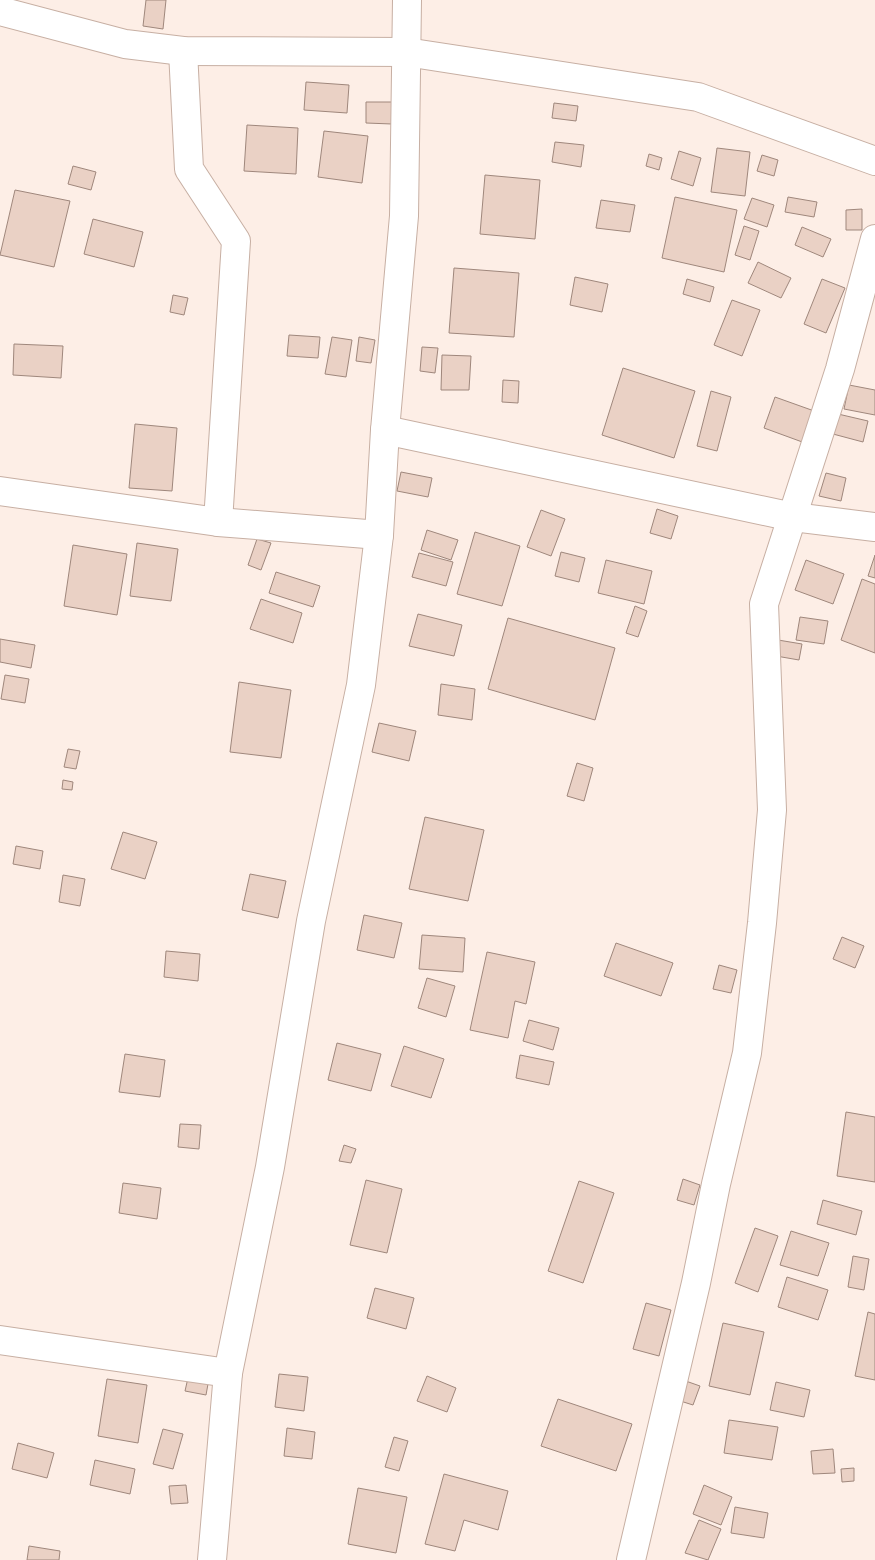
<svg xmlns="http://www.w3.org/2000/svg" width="875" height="1560" font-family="Merriweather,serif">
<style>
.building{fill:#ead1c5;stroke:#9f877c}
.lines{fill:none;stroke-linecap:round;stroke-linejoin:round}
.minor-casing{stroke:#c7afa3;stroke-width:30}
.minor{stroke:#fff;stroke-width:28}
</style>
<rect width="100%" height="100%" fill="#fdeee6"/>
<g class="building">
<polygon points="146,0 166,0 163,29 143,26"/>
<polygon points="306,82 349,85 347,113 304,110"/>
<polygon points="366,102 393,102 392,124 366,123"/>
<polygon points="554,103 578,106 576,121 552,118"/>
<polygon points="247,125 298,128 296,174 244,171"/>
<polygon points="324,131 368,136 362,183 318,177"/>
<polygon points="555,142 584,145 581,167 552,162"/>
<polygon points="717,148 750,152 745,196 711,192"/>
<polygon points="679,151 701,158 693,186 671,179"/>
<polygon points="649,154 662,158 659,170 646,166"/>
<polygon points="762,155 778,160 774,176 757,171"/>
<polygon points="73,166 96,172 91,190 68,184"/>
<polygon points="485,175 540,180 535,239 480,234"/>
<polygon points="15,190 70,201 54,267 0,255"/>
<polygon points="675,197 737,210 724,272 662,258"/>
<polygon points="788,197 817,202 814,217 785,212"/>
<polygon points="752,198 774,205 767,227 744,219"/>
<polygon points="601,200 635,205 630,232 596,228"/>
<polygon points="862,209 862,230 846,230 846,210"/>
<polygon points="93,219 143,232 134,267 84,254"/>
<polygon points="744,226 759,231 750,260 735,255"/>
<polygon points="802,227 831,239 823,257 795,245"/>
<polygon points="758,262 791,278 781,298 748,283"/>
<polygon points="454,268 519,273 514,337 449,333"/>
<polygon points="575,277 608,284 602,312 570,305"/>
<polygon points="687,279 714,287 710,302 683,294"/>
<polygon points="822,279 845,288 826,333 804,324"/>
<polygon points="173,295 188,298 184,315 170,312"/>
<polygon points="732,300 760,310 742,356 714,345"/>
<polygon points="289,335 320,337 318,358 287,356"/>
<polygon points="332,337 352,340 346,377 325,374"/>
<polygon points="359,337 375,340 371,363 356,361"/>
<polygon points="14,344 63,346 61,378 13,375"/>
<polygon points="422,347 438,348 435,373 420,371"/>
<polygon points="442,355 471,356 469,390 441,390"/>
<polygon points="623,368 695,391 674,458 602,435"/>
<polygon points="503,380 519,381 518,403 502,402"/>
<polygon points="849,385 875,390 875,415 844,409"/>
<polygon points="711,391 731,397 717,451 697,446"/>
<polygon points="775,397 817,412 805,443 764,428"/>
<polygon points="838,414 868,421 863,442 833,434"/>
<polygon points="135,424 177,428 172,491 129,488"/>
<polygon points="401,472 432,478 428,497 397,491"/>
<polygon points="826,473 846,478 841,501 819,496"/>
<polygon points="657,509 678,516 671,539 650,533"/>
<polygon points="541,510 565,519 551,556 527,547"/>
<polygon points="427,530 458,540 451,560 421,550"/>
<polygon points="475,532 520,546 502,606 457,594"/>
<polygon points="257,539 271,543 261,570 248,565"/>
<polygon points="137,543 178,549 171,601 130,596"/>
<polygon points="73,545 127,554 117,615 64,606"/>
<polygon points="561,552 585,558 579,582 555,576"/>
<polygon points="419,553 453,562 446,586 412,577"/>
<polygon points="875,555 875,578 868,576"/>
<polygon points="606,560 652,571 644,604 598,593"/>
<polygon points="806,560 844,574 833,604 795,590"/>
<polygon points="276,572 320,586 313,607 269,593"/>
<polygon points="862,579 875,584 875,653 841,640"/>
<polygon points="261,599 302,613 293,643 250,629"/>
<polygon points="635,606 647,611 638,637 626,633"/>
<polygon points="418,614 462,625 454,656 409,646"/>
<polygon points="800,617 828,621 824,644 796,640"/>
<polygon points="508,618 615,648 595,720 488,689"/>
<polygon points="0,639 35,645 31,668 0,662"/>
<polygon points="778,640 802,644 799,660 776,656"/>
<polygon points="5,675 29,679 25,703 1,699"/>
<polygon points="239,682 291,690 281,758 230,752"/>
<polygon points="441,684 475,689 472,720 438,715"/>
<polygon points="379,723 416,731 409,761 372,752"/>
<polygon points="68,749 80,751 76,769 64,767"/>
<polygon points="577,763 593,768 584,801 567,796"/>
<polygon points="63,780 73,782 72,790 62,789"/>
<polygon points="425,817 484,830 468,901 409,889"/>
<polygon points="123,832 157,842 145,879 111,869"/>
<polygon points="16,846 43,851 40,869 13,864"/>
<polygon points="250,874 286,881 278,918 242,910"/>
<polygon points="63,875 85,879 80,906 59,902"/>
<polygon points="364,915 402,923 394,958 357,950"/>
<polygon points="422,935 465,938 463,972 419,969"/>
<polygon points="842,937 864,946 855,968 833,959"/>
<polygon points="616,943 673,963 661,996 604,976"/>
<polygon points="166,951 200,954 198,981 164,977"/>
<polygon points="487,952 535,962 526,1004 515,1001 508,1038 470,1030"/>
<polygon points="719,965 737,970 731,993 713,989"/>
<polygon points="427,978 455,986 446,1017 418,1008"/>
<polygon points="529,1020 559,1028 553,1050 523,1041"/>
<polygon points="337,1043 381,1054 371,1091 328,1080"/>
<polygon points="404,1046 444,1059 431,1098 391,1086"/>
<polygon points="125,1054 165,1060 160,1097 119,1092"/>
<polygon points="520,1055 554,1062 549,1085 516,1078"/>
<polygon points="846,1112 875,1117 875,1182 837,1176"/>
<polygon points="180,1124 201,1125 199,1149 178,1147"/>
<polygon points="344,1145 356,1149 351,1163 339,1161"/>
<polygon points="683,1179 700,1185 694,1205 677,1200"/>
<polygon points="366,1180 402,1189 387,1253 350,1245"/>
<polygon points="579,1181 614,1193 583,1283 548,1271"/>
<polygon points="123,1183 161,1188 157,1219 119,1213"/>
<polygon points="823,1200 862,1211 856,1235 817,1224"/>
<polygon points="755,1228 778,1236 758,1292 735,1283"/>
<polygon points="791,1231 829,1243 818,1276 780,1265"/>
<polygon points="853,1256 869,1259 864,1290 848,1287"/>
<polygon points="787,1277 828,1290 818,1320 778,1307"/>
<polygon points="375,1288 414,1298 406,1329 367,1318"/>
<polygon points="646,1303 671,1310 659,1356 633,1349"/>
<polygon points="868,1312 875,1314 875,1380 855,1376"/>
<polygon points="723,1323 764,1332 750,1395 709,1386"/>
<polygon points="190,1369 210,1373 206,1395 185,1391"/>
<polygon points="279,1374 308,1377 304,1411 275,1407"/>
<polygon points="427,1376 456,1388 447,1412 417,1401"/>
<polygon points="107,1379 147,1385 138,1443 98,1436"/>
<polygon points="680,1379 700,1386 693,1405 674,1399"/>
<polygon points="776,1382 810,1390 804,1417 770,1410"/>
<polygon points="558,1399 632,1424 616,1471 541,1446"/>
<polygon points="729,1420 778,1427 772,1460 724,1453"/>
<polygon points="287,1428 315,1432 312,1459 284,1456"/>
<polygon points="163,1429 183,1434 173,1469 153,1464"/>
<polygon points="394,1437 408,1441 399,1471 385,1467"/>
<polygon points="18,1443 54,1453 47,1478 12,1469"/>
<polygon points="833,1449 835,1473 813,1474 811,1451"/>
<polygon points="95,1460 135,1469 130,1494 90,1485"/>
<polygon points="854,1468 854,1481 842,1482 841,1469"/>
<polygon points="444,1474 508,1491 498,1530 464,1520 455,1551 425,1544"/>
<polygon points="186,1485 188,1503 171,1504 169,1486"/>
<polygon points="704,1485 732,1497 721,1525 693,1514"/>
<polygon points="358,1488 407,1497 396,1553 348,1544"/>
<polygon points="735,1507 768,1513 764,1538 731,1533"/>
<polygon points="699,1520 721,1529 708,1560 685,1553"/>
<polygon points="29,1546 60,1551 59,1560 27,1560"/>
</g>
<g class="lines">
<g class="minor-casing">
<g id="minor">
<polyline points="0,11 125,44 183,51 406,52 698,97 875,161"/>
<polyline points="183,51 189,169 236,241 218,522"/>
<polyline points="385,430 793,517 875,527"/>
<polyline points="0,491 218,522 379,535"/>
<polyline points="0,1340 228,1373"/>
<polyline points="212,1560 228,1373 270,1167 311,921 361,685 379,535 385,430 404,216 407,0"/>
<polyline points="631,1560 696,1283 716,1184 747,1053 762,923 772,810 764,604 840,369 875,239"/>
</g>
</g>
<use href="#minor" class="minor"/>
</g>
</svg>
